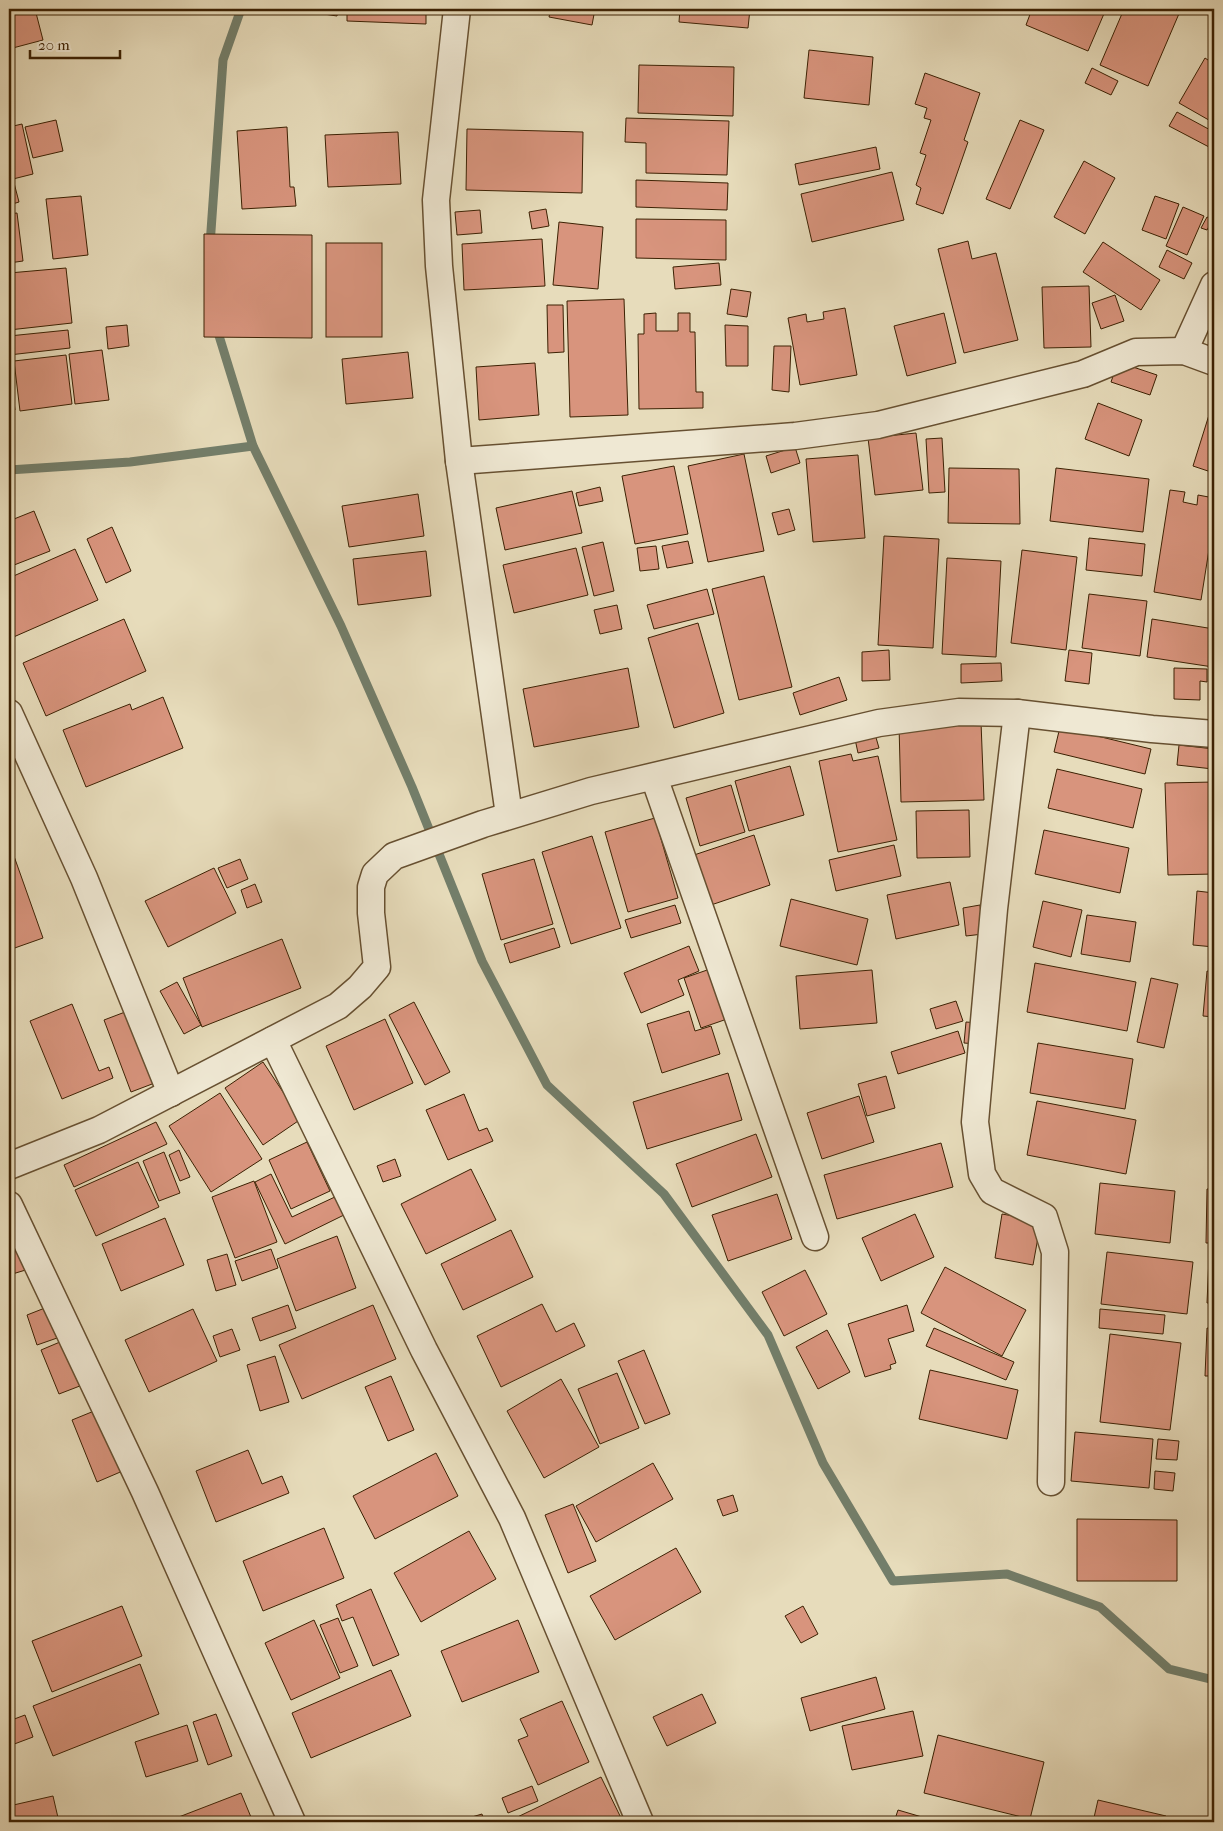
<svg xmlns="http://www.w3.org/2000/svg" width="1223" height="1831" font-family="'IM FELL French Canon',serif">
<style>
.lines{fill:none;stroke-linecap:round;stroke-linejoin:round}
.stream{stroke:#737e6a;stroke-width:9}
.building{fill:#d8947d;stroke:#3c2103}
.street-casing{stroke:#675031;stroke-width:29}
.street{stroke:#efe8d3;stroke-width:26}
</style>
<rect width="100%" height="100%" fill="#e7dcbb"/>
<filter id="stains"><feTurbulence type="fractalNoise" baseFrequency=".004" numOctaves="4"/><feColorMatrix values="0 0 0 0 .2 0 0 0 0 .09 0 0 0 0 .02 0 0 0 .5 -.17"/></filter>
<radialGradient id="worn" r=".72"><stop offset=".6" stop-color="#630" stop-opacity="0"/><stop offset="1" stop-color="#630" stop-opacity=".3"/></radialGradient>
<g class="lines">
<g class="stream">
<polyline points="210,245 223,60 241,9"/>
<polyline points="216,326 253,446 341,626 412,787 482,961 547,1085 664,1194 768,1335 823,1463 893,1581 1007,1574 1100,1607 1169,1669 1214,1680"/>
<polyline points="9,470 130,462 253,446"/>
</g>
</g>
<g class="building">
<polygon points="9,9 35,9 43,40 9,49"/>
<polygon points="304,9 338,9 337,16 304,11"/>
<polygon points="347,9 426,9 426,24 347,21"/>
<polygon points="551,9 595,9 592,25 549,17"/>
<polygon points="680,9 750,9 748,28 679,22"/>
<polygon points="1032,9 1106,9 1088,51 1026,25"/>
<polygon points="1124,9 1181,9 1148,86 1100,65"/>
<polygon points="809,50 873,57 869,105 804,98"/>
<polygon points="1205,58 1214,64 1214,123 1179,103"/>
<polygon points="639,65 734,67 733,116 638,113"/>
<polygon points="1092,68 1118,81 1111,95 1085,83"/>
<polygon points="925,73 980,93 964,140 968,142 943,214 916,204 921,188 916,185 926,155 920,153 931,120 924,118 927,108 915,104"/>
<polygon points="1177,112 1214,132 1209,147 1169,126"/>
<polygon points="626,118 729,121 727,175 646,173 646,143 625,142"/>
<polygon points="56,120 63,151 33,158 25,127"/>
<polygon points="1020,120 1044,130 1010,209 986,199"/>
<polygon points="22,124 33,174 13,179 19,202 9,205 9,127"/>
<polygon points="287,127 290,187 294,187 296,206 242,209 237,131"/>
<polygon points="467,129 583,132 582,193 466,190"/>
<polygon points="398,132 401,184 328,187 325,135"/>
<polygon points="876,147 880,169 799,185 795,164"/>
<polygon points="1084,161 1115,178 1085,234 1054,217"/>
<polygon points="892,172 904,220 812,242 801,194"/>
<polygon points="636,180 728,183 727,210 636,207"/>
<polygon points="81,196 88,255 53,259 46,199"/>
<polygon points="1155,196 1179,204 1166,239 1142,230"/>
<polygon points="1183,207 1204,216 1187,255 1166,246"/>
<polygon points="546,209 549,226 532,229 529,212"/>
<polygon points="480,210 482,233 457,235 455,212"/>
<polygon points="17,213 23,261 9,263 9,214"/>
<polygon points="1207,217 1213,219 1207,230 1201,228"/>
<polygon points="636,219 726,220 726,260 636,258"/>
<polygon points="559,222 603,227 598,289 553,285"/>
<polygon points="204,234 312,235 312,338 204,337"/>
<polygon points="542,239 545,286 464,290 462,244"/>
<polygon points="968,241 972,259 996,253 1018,340 964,353 938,249"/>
<polygon points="1103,242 1160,280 1141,310 1083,272"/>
<rect x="326" y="243" width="56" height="94"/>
<polygon points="1167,250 1192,263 1184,279 1159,267"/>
<polygon points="719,263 721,285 675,289 673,267"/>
<polygon points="66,268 72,323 9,330 9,273"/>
<polygon points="1089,286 1091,347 1044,348 1042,287"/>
<polygon points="731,289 751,292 747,317 727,314"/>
<polygon points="1115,295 1124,321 1101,329 1092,303"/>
<polygon points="624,299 628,415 570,417 567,301"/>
<polygon points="547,305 563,305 564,352 548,353"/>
<polygon points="845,308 857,375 800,385 788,318 806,314 807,322 824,319 823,312"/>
<polygon points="656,313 656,331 678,331 678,313 690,313 690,332 695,332 696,392 703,392 703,408 639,409 638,334 644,334 644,314"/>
<polygon points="944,313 956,363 907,376 894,326"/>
<polygon points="127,325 129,346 108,349 106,327"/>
<polygon points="725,325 748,326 748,366 726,366"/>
<polygon points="68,330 70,348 9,355 9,336"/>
<polygon points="774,346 791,346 789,392 772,390"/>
<polygon points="102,350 109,400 75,404 69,354"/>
<polygon points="408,352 413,398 346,404 342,359"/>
<polygon points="66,355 72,404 20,411 14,361"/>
<polygon points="9,361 15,410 9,410"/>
<polygon points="1118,362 1157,375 1150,395 1111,382"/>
<polygon points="535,363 539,415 479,420 476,367"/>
<polygon points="1214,399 1214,473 1193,466"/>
<polygon points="1098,403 1142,420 1129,456 1085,439"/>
<polygon points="916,433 923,490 875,495 868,438"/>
<polygon points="942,438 945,492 929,493 926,439"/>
<polygon points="795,447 800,463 771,473 766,456"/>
<polygon points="744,454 764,551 708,562 688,466"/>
<polygon points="858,455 865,538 813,542 806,459"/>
<polygon points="674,466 688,534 635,544 622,476"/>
<polygon points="949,468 1019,469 1020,524 948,523"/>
<polygon points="1056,468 1149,479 1143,532 1050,521"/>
<polygon points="600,487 603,501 579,506 576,493"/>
<polygon points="1170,490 1185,492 1183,502 1197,505 1198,495 1214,498 1214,518 1201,600 1154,592"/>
<polygon points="572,491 582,533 505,550 496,508"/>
<polygon points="418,494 424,536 349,547 342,506"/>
<polygon points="789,509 795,530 778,535 772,513"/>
<polygon points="34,511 50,551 9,567 9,521"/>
<polygon points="112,527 131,571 106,583 87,539"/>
<polygon points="884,536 939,539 933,648 878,645"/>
<polygon points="1089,538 1145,544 1142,576 1086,570"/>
<polygon points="688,541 693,563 667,568 662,546"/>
<polygon points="603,542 614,591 594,596 582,547"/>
<polygon points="656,546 659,569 640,571 637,548"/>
<polygon points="576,548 588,595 514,613 503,565"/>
<polygon points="75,549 98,600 9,639 9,578"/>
<polygon points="1022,550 1077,557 1066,650 1011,643"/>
<polygon points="426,551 431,596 358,605 353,559"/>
<polygon points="947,558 1001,561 996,657 942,654"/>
<polygon points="764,576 792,687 739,700 712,589"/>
<polygon points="707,589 714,614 654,629 647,605"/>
<polygon points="1089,594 1147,601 1140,656 1082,648"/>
<polygon points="617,605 622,629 600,634 594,610"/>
<polygon points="124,619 146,671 46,716 23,663"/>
<polygon points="1152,619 1214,629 1213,667 1147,657"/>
<polygon points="698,623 724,713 674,728 648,638"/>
<polygon points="889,650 890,680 862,681 862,652"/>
<polygon points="1069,650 1092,653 1089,684 1065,681"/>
<polygon points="1001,663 1002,681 961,683 961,664"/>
<polygon points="628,668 639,727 534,747 523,689"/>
<polygon points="1174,668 1207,669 1207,682 1200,681 1200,700 1174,699"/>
<polygon points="839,677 847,700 800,715 793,693"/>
<polygon points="163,697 183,748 86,787 63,730 130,704 132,710"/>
<polygon points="981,722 984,800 901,802 899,725"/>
<polygon points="1060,727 1151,749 1145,774 1054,752"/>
<polygon points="875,734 879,748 858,753 855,739"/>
<polygon points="1179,745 1214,749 1213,769 1177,765"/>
<polygon points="851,754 853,761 878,756 897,840 838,852 819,761"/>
<polygon points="790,766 804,815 749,831 735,781"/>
<polygon points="1057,769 1142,789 1133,828 1048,808"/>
<polygon points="1214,782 1214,874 1168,875 1165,783"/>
<polygon points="731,785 745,832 700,846 686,798"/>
<polygon points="969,810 970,857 917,858 916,811"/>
<polygon points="655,818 678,898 628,912 605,832"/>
<polygon points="1044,830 1129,848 1120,893 1035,874"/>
<polygon points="754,835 770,885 711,905 694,855"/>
<polygon points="592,836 621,928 571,944 542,852"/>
<polygon points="9,842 43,938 9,950"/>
<polygon points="894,845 901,876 836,891 829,860"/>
<polygon points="240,859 248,879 227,888 218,868"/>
<polygon points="534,859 553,924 501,940 482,874"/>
<polygon points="214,868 236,913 168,947 145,901"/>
<polygon points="950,882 959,925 896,939 887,895"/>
<polygon points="255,884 262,902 247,908 241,890"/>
<polygon points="1197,891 1214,893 1214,947 1193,945"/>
<polygon points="791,899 868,919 857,965 780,946"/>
<polygon points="1043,901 1082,910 1071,957 1033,947"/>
<polygon points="675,905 681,923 631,938 625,920"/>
<polygon points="980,905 983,934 966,936 963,908"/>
<polygon points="1087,915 1136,922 1130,962 1081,954"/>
<polygon points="554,928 560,947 510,963 504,944"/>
<polygon points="282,939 301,988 202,1027 183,978"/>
<polygon points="689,946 699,971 678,980 684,995 641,1013 624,973"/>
<polygon points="1035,963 1136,982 1127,1031 1027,1012"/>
<polygon points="713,968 730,1018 701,1028 684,978"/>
<polygon points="872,970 877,1023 800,1029 796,976"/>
<polygon points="1207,971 1214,972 1214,1017 1203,1016"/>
<polygon points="1151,978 1178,984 1164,1048 1137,1042"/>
<polygon points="177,982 201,1025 184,1034 160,991"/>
<polygon points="956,1001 963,1021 936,1029 930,1009"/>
<polygon points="414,1002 450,1072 425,1085 389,1015"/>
<polygon points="72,1004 99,1071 109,1067 113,1078 62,1099 30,1021"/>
<polygon points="133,1009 160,1081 131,1092 104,1020"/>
<polygon points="689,1011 695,1031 711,1026 720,1054 662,1073 647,1024"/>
<polygon points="385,1019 413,1083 354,1110 326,1046"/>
<polygon points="966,1022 979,1023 977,1044 964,1043"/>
<polygon points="958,1031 965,1053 898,1074 891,1052"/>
<polygon points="1038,1043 1133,1059 1125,1109 1030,1093"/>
<polygon points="263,1062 301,1119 263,1145 225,1088"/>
<polygon points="728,1073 742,1120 647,1149 633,1102"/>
<polygon points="886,1076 895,1108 867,1116 858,1084"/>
<polygon points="220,1093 262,1159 211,1192 169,1126"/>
<polygon points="464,1094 479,1131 487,1128 493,1141 448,1160 426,1110"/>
<polygon points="859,1096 874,1142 822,1159 807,1113"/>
<polygon points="1037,1101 1136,1120 1126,1174 1027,1155"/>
<polygon points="156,1122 167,1144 74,1187 64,1165"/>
<polygon points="756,1134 772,1177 692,1207 676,1164"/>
<polygon points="307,1142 330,1191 291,1209 269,1160"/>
<polygon points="941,1143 953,1187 837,1219 824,1175"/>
<polygon points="179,1150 190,1177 180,1181 169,1155"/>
<polygon points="164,1152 180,1193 159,1201 143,1161"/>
<polygon points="395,1159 401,1176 383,1182 377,1166"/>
<polygon points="138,1162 159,1207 96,1236 75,1190"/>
<polygon points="471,1169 496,1220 426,1254 401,1204"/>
<polygon points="271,1174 292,1217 337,1196 346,1214 285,1244 255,1182"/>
<polygon points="254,1181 277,1242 235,1258 212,1197"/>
<polygon points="1100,1183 1175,1191 1170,1243 1095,1234"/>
<polygon points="1207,1189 1214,1189 1214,1243 1206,1243"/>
<polygon points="777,1194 792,1239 728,1261 712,1215"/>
<polygon points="915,1214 934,1257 881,1281 862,1238"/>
<polygon points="1002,1214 1041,1221 1033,1265 995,1258"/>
<polygon points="165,1218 184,1265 121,1291 102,1244"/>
<polygon points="511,1230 533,1277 463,1310 441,1264"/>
<polygon points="337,1236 356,1288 296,1311 277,1259"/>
<polygon points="20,1241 29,1269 9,1275 9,1245"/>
<polygon points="271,1249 278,1268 242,1281 235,1261"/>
<polygon points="1107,1252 1193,1262 1187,1314 1101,1304"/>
<polygon points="227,1254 236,1285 216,1291 207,1260"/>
<polygon points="1209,1257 1214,1257 1214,1303 1207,1303"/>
<polygon points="945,1267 1026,1310 1002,1356 921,1313"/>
<polygon points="805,1270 827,1314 784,1336 762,1292"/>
<polygon points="542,1304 556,1332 574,1323 585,1346 501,1387 477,1336"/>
<polygon points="288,1305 296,1328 260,1341 252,1318"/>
<polygon points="373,1305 396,1359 302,1399 279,1345"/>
<polygon points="907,1305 914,1331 888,1339 896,1363 890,1365 891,1369 865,1377 848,1324"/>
<polygon points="50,1306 60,1337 37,1345 27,1315"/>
<polygon points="193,1309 217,1361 149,1392 125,1340"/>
<polygon points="1100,1309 1165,1315 1163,1334 1099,1328"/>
<polygon points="934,1328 1014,1362 1006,1380 926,1346"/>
<polygon points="1207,1328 1214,1329 1214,1376 1205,1376"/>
<polygon points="232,1329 240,1350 220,1357 213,1336"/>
<polygon points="827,1330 850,1372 818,1389 796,1347"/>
<polygon points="1110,1334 1181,1343 1170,1430 1100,1422"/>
<polygon points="67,1339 85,1384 59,1394 41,1350"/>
<polygon points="644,1350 670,1414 645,1424 618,1361"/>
<polygon points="275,1356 289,1402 260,1411 247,1365"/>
<polygon points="930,1370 1018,1390 1007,1439 919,1419"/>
<polygon points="617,1373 639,1428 600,1444 578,1389"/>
<polygon points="391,1376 414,1430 388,1441 365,1387"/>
<polygon points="561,1379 599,1447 544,1478 507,1411"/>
<polygon points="99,1409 125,1470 97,1482 72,1420"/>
<polygon points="1075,1432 1153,1439 1149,1488 1071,1481"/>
<polygon points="1158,1439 1179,1441 1177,1460 1156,1459"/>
<polygon points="248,1450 262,1484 282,1476 289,1493 216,1522 196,1471"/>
<polygon points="436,1453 458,1496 375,1539 353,1496"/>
<rect x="1212" y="1457" width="2" height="76"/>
<polygon points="653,1463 673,1499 596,1542 576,1506"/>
<polygon points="1155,1471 1175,1473 1173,1491 1154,1489"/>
<polygon points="733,1495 738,1511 723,1516 717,1500"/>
<polygon points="573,1504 596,1561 568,1573 545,1515"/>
<polygon points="1077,1519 1177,1520 1177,1581 1077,1581"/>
<polygon points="324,1528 344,1578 263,1611 243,1561"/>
<polygon points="469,1531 496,1579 421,1622 394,1573"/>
<polygon points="676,1548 701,1592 615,1640 590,1596"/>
<polygon points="371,1589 399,1655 373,1666 353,1617 342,1621 336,1605"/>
<polygon points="122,1606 142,1656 52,1692 32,1641"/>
<polygon points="803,1606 818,1634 801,1643 785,1616"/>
<polygon points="338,1618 358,1666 340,1673 320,1625"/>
<polygon points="314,1620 340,1678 291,1700 265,1643"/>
<polygon points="518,1620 539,1672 462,1702 441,1651"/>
<polygon points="140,1664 159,1714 53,1756 33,1706"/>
<polygon points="391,1670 411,1716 311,1758 292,1713"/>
<polygon points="876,1677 885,1709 810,1731 801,1698"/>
<polygon points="702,1694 716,1723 667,1746 653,1717"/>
<polygon points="562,1701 589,1762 538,1785 518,1740 528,1736 520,1719"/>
<polygon points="913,1711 923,1756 852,1770 842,1726"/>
<polygon points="216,1714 232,1756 208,1765 193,1722"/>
<polygon points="25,1715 33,1737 9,1746 9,1721"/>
<polygon points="187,1725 198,1761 146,1777 135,1742"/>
<polygon points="938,1735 1044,1762 1030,1819 924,1793"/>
<polygon points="601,1777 623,1822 507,1822"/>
<polygon points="532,1786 538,1801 508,1813 502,1798"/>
<polygon points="241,1793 253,1822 172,1822 171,1820"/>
<polygon points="53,1796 59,1822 9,1822 9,1806"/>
<polygon points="1098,1800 1166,1816 1164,1822 1093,1822"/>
<polygon points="898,1810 939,1822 894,1822"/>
<polygon points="482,1814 484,1822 455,1822"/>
</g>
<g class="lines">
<g class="street-casing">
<g id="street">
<polyline points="457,9 436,200 439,266 459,461 509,815"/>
<polyline points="1184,351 1214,285"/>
<polyline points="459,461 795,436 878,425 1083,374 1136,352 1184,351 1214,362"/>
<polyline points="9,713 84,878 171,1093"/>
<polyline points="1017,713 994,909 975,1122 982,1174 992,1191 1044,1217 1055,1252 1051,1482"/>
<polyline points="654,777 815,1237"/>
<polyline points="273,1040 424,1350 512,1518 640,1822"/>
<polyline points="9,1166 99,1130 338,1006 360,987 377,967 371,913 371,887 375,874 394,856 483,824 591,791 879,723 959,712 1017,713 1152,729 1214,734"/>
<polyline points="9,1205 145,1492 292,1822"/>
</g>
</g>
<use href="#street" class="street"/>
</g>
<rect width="1223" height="1831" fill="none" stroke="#e7dcbb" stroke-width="30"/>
<rect x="10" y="10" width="1203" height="1811" fill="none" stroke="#3c2103" stroke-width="2.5"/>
<rect x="15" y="15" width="1193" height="1801" fill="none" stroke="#3c2103"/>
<path d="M30 50v8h90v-8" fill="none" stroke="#3c2103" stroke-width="2.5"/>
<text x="38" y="50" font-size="15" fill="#3c2103" stroke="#efe8d3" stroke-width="4" paint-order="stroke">20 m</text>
<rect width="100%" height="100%" filter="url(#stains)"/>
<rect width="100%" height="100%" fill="url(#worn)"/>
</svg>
